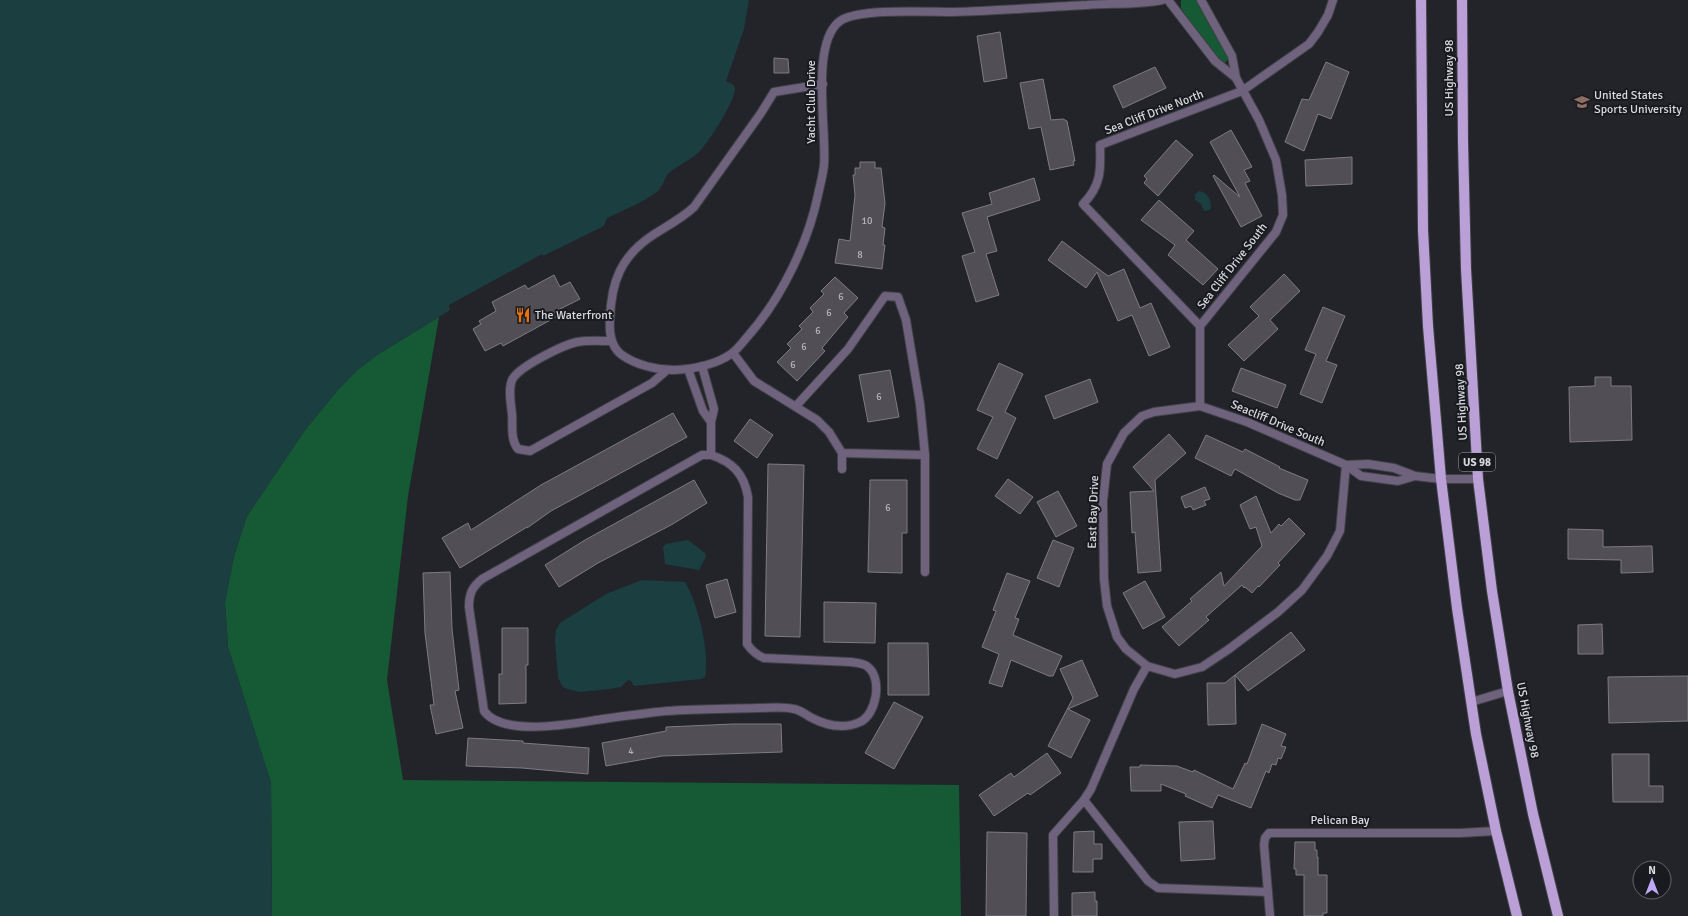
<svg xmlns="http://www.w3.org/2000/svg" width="1688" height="916" font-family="Signika,sans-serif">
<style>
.green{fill:#165a35}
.water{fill:#1b3e40}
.building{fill:#514e55;stroke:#7e7b82}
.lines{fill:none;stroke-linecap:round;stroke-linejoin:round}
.street-casing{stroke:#3f4146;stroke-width:10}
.primary-casing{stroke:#3f4146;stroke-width:12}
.street{stroke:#6f627d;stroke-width:8}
.primary{stroke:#bb9fd7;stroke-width:10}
.labels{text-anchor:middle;stroke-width:4;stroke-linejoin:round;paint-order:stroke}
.number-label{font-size:10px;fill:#b6b6ba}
.shield{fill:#191a20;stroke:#9e9fa4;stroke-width:1}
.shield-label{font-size:11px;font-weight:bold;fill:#d7d8dc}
.street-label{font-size:12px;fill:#d7d8dc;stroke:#191a20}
.poi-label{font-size:12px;fill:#d7d8dc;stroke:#191a20;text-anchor:start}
</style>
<rect width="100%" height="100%" fill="#22242a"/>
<g class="green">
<polygon points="1181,0 1197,0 1229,59 1223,64 1187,17 1181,8"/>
<polygon points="439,317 408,496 387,680 403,780 959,785 961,916 272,916 271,783 228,647 225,602 234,556 247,516 305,430 337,391 357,370 377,355"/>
</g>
<g class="water">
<path d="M0,0H749L744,29L726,81C730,83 734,84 735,88C736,100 708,143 699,152C692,159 672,169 667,175C664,180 663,186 658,191C642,203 624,210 607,218L604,226L543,256L542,254L449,305L450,310L377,355L357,370L337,391L305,430L247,516L234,555L225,602L228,647L271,783L272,916H0Z"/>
<path d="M1199,191C1208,192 1213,202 1210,210L1204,211L1201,204L1195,200V194Z"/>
<polygon points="688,540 705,553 706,556 699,570 665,564 663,547 666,544"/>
<path d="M642,580L685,582C698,604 710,652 705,677L701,679L634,686L631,681L628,680L621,687L609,689L580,692L567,689L563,687L558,678L555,641L556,630L560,623L606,594Z"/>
</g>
<g class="building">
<polygon points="1000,32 1007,78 984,82 977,36"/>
<polygon points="774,58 788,59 789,73 774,73"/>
<polygon points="1326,62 1349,72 1331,119 1318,114 1304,151 1285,142 1302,99 1309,100"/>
<polygon points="1155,67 1166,88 1123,108 1113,86"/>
<polygon points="1043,79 1051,120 1063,119 1067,121 1075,161 1073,161 1074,165 1050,170 1041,127 1029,129 1020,83"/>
<polygon points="1231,130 1252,167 1244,170 1250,181 1245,183 1262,216 1241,227 1213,176 1214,175 1240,197 1210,142"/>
<polygon points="1176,140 1193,155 1158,196 1144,183 1147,179 1144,176"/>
<polygon points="1352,157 1352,184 1306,186 1305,160"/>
<polygon points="860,162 875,162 875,168 881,168 885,203 882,227 885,228 883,245 885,245 882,269 835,263 839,239 850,241 855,195 853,175 855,175 855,168 860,168"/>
<polygon points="1034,178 1040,200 987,217 997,251 986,254 999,295 976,302 962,256 975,252 962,213 992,204 989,193"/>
<polygon points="1159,200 1194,231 1186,240 1218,269 1203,285 1168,255 1175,245 1141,220"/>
<polygon points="1062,241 1108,276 1124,269 1140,308 1151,303 1170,347 1149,356 1132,315 1118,321 1097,272 1086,288 1048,260"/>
<polygon points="1284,274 1300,291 1270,320 1278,329 1244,361 1228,345 1259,316 1250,307"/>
<polygon points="554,275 560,287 570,282 580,299 554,312 556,317 503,346 501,343 485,351 473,329 481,324 479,321 496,311 492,302 525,285 528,289"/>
<polygon points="835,277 858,298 844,313 848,317 822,348 825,351 797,381 777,362 791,348 787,344 802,329 799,326 813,312 810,308 824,294 821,291"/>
<polygon points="1323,307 1345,316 1326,361 1337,365 1322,403 1300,394 1316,354 1305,350"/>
<polygon points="999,363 1023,374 1005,412 1016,418 997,459 977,449 993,417 977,410"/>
<polygon points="1241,368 1286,385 1277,408 1232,391"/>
<polygon points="890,370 899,417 868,422 859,375"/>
<polygon points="1595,377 1611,377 1611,386 1631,386 1632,440 1570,442 1569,387 1595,386"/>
<polygon points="1090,379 1098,402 1054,419 1045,396"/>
<polygon points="673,413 687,437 551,511 527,528 527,527 460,568 442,538 468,523 471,530 541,485"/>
<polygon points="750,419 773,435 757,458 734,441"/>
<polygon points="1169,434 1186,453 1155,480 1161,571 1138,573 1135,532 1132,533 1130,492 1154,491 1133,467"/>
<polygon points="1206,435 1243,452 1245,449 1280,467 1279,468 1308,480 1300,500 1295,500 1278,493 1235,469 1231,476 1195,458"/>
<polygon points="768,464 804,465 800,637 765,636"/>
<polygon points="1008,479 1033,497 1020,514 995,496"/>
<polygon points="694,480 707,503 671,525 598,563 559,587 545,565 585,540"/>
<polygon points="870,480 907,480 907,533 902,533 902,573 868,572"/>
<polygon points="1205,487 1210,499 1204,501 1206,505 1193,510 1191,506 1185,508 1181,497"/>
<polygon points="1058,491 1077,526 1056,537 1037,502"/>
<polygon points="1256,496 1271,533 1279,524 1281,526 1289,518 1305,534 1278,563 1280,565 1259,587 1258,586 1252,593 1245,587 1244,588 1242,585 1206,617 1209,620 1179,646 1162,627 1192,601 1190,599 1221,572 1224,586 1262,546 1256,527 1250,529 1240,505"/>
<polygon points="1568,529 1603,530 1603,547 1652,546 1653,572 1621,573 1621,560 1568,559"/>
<polygon points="1053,540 1074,548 1059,587 1037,578"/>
<polygon points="450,572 452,629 459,690 455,691 463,728 436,734 430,705 434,705 425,633 423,573"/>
<polygon points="1007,573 1030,581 1015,618 1019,619 1013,635 1062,656 1053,676 1049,676 1011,660 1002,687 989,683 999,654 982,647 996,611 993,610"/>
<polygon points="727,579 736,612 715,618 706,585"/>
<polygon points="1145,581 1165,617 1143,629 1123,593"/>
<polygon points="824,602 876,603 875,643 824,642"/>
<polygon points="1602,624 1603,654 1578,654 1578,625"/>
<polygon points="502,628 528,628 528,665 526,665 526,703 499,704 499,674 502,674"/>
<polygon points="1291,632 1305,650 1248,691 1235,675"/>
<polygon points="888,643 928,643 929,695 888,695"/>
<polygon points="1082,660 1098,696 1068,709 1090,720 1071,758 1048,746 1073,698 1060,669"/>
<polygon points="1235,675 1236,724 1208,725 1207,683 1225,683"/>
<polygon points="1688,676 1688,721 1609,723 1608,677"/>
<polygon points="894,702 923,717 894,769 865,753"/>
<polygon points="733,724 781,724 782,752 662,756 606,766 602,743 666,731 666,727"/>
<polygon points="1262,724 1286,734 1281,746 1286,747 1281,759 1278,758 1276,765 1272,764 1269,773 1266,771 1251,808 1218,795 1212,808 1185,796 1186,794 1161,784 1161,791 1131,791 1130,767 1140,767 1140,765 1177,766 1193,772 1194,770 1233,789 1245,763 1247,764"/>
<polygon points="468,738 523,741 523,743 589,748 588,774 522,768 466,766"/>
<polygon points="1047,753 1061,773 1030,795 1028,793 994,816 979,795 1011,773 1014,777"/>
<polygon points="1612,754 1649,754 1649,786 1663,786 1663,802 1613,802"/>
<polygon points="1213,821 1215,859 1181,861 1179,822"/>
<polygon points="1094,831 1094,844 1102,844 1102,859 1093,859 1093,872 1073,872 1074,832"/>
<polygon points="987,832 1027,833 1026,916 986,916"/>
<polygon points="1295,842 1315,842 1315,850 1317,850 1317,857 1318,857 1318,875 1327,875 1327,913 1323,913 1323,916 1304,916 1304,875 1296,875 1296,869 1294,869"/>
<polygon points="1095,892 1095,901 1097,901 1097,916 1072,916 1072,893"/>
</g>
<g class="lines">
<g class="street-casing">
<g id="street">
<polyline points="1168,0 1215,61 1236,78"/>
<path d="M823,84L774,92L761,113L694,207C681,219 667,226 653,235C621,256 611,282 610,319C609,333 611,347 622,355C636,365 657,370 674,370C693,369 715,365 731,354C737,350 743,342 748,336C781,299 808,243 818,195C820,185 823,175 824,165C827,130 810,43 840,21C859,8 927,12 953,12C998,11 1043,7 1087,5C1111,3 1138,5 1162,0"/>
<path d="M1200,326L1083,204C1101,186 1101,170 1100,145L1242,91L1309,44L1318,32L1328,15L1333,0"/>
<path d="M611,341C600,341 588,340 577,342C563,345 518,367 512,380C508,390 511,404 512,414C513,426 510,439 518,449L530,451L652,383L667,370"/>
<polyline points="733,353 754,381 817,420 829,432 842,453 925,455"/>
<polyline points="688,369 703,411 711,422 714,409 702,366"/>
<polyline points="796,406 848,349 885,296 898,297 906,320 920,404 925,455 925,572"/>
<polyline points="1200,406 1200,326 1276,232 1283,215 1282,195 1276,160 1259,120 1236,78 1232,56 1201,0"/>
<polyline points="842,453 842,469"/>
<path d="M711,455C733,462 744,474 748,497L747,644C752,651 756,655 764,658L851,662C857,663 864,663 868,667C883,679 876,715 860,722C843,730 825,725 810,717C805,714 800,710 794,709C782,706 769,708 757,708C727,709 697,709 667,711C646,713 624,716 603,719C575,723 504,738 484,711L469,607C469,594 472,587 482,579L702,455H711V422"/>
<polyline points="1346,465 1368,464 1394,468 1415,476 1441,479 1478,479"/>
<polyline points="1147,666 1126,649 1117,637 1107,606 1104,579 1103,501 1107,464 1124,433 1142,416 1154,412 1200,406 1247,422 1346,465 1361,476 1398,481 1415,476"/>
<polyline points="1471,702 1508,691"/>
<polyline points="1084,800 1148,881 1158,888 1268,892"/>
<polyline points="1054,916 1053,835 1084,800 1091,789 1134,689 1147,666 1175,674 1202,667 1229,649 1278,612 1302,590 1327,556 1340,531 1346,465"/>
<polyline points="1270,916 1264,845 1265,838 1269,833 1460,833 1496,831"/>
</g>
</g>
<g class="primary-casing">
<g id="primary">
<polyline points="1421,0 1423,230 1428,326 1441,479 1457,608 1476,734 1496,831 1517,916"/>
<polyline points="1462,0 1463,142 1466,269 1478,479 1492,591 1508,691 1533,814 1558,916"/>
</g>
</g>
<use href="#street" class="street"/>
<use href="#primary" class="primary"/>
</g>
<defs>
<g id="university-bare" transform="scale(1.2)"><path d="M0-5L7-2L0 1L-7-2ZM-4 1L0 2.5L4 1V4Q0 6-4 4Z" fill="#8d6e63" stroke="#191a20" stroke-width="2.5" paint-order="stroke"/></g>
<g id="restaurant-bare" transform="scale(1.2)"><path d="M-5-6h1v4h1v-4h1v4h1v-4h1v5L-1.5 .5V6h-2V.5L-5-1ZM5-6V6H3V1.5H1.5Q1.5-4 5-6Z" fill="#e8710a" stroke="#191a20" stroke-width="2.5" paint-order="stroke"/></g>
</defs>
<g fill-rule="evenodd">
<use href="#university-bare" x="1582" y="102"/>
<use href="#restaurant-bare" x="523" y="315"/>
</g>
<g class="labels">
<g class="number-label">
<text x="867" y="224">10</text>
<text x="860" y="258">8</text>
<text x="841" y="300">6</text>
<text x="829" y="316">6</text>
<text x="818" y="334">6</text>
<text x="804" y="350">6</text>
<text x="793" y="368">6</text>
<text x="879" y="400">6</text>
<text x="888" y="511">6</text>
<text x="631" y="754">4</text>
</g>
<rect class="shield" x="1459" y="453" width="36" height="18" rx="3"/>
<g class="shield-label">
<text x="1477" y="466">US 98</text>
</g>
<g class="street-label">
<text transform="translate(1449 78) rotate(-90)" y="4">US Highway 98</text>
<text transform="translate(811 102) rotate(-90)" y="4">Yacht Club Drive</text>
<text transform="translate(1154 112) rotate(-21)" y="4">Sea Cliff Drive North</text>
<text transform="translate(1232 266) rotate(-52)" y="4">Sea Cliff Drive South</text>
<text transform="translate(1461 402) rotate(-93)" y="4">US Highway 98</text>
<text transform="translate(1278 423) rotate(23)" y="4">Seacliff Drive South</text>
<text transform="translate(1093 512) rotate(-88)" y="4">East Bay Drive</text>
<text transform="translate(1528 720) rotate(79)" y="4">US Highway 98</text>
<text x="1340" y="824">Pelican Bay</text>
</g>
<g class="poi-label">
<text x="1594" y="99">United States<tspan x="1594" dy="14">Sports University</tspan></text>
<text x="535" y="319">The Waterfront</text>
</g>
</g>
<g transform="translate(1652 880)"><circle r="19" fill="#191a20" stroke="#65666b"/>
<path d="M0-3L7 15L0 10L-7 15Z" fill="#bea9f4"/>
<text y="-6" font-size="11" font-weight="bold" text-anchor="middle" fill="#d7d8dc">N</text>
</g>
</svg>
